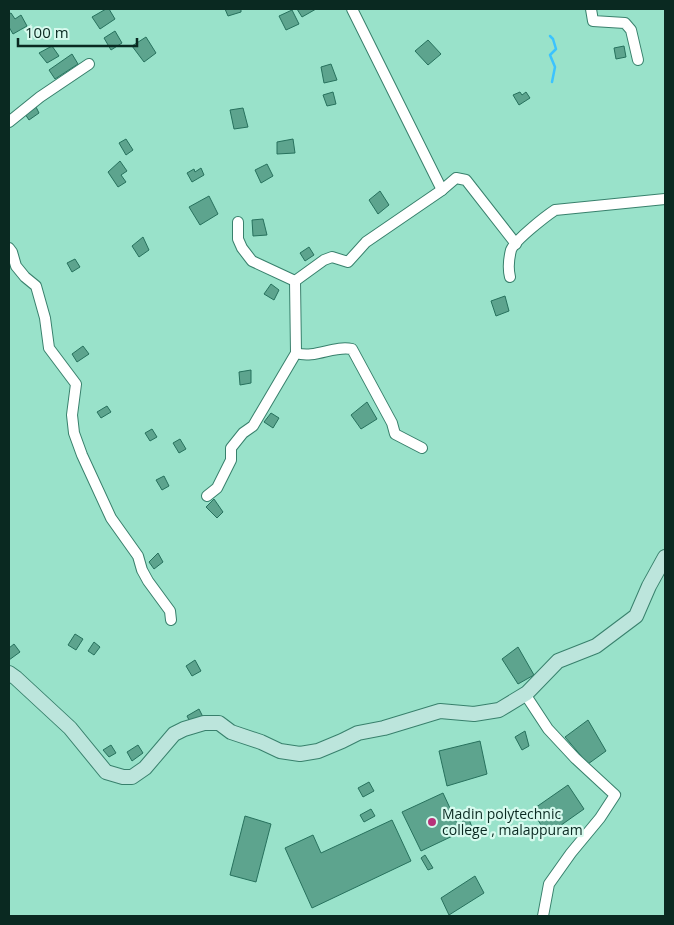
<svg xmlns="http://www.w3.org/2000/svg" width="674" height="925" font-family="'Open Sans',sans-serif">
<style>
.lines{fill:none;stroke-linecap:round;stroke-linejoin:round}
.stream{stroke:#3cc3fe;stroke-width:2.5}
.building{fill:#5da48e;stroke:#27715d}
.street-casing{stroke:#38806c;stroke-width:12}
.secondary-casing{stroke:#38806c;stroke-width:16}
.street{stroke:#fff;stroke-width:10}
.secondary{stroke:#bce5dc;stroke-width:14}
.poi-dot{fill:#b7337a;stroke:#d7faee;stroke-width:2}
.labels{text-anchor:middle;stroke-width:4.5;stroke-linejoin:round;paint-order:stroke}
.poi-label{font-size:14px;fill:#0a2921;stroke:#d7faee;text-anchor:start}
</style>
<rect width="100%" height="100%" fill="#99e2ca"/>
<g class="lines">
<polyline class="stream" points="550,36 553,39 556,49 550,55 555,67 552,82"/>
</g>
<g class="building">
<polygon points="106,9 109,9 115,19 100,29 92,17"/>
<polygon points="225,9 241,9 241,12 228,16"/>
<polygon points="297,9 316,9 302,17"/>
<polygon points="292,10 299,24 286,30 279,16"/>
<polygon points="11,13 15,19 21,15 27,26 13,34 9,27 9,14"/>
<polygon points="115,31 122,43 111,50 104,38"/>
<polygon points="146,37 156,53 144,62 132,46"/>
<polygon points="428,40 441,54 428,65 415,51"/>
<polygon points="52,46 59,56 47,63 39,53"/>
<polygon points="624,46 626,57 616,59 614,48"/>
<polygon points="72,54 78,64 55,79 49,70"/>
<polygon points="331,64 337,80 324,83 321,67"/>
<polygon points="333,92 336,104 327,106 323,95"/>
<polygon points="520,92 522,95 526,92 530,98 519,105 513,95"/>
<polygon points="36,107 39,113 29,120 25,114"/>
<polygon points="243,108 248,127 234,129 230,110"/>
<polygon points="126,139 133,150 126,155 119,143"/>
<polygon points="293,139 295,153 277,154 277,142"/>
<polygon points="120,161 127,171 121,175 126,182 118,187 108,172"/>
<polygon points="267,164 273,176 261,183 255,170"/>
<polygon points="201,168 204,175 192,182 187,173 194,169 195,172"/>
<polygon points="380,191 389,205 378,214 369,200"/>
<polygon points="209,196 218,214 200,225 189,207"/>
<polygon points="263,219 267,235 253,236 252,220"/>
<polygon points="143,237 149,250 139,257 132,246"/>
<polygon points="309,247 314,255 305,261 300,253"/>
<polygon points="75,259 80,267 72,272 67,263"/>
<polygon points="271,284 279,290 274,300 264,294"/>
<polygon points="505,296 509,311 496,316 491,301"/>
<polygon points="83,346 89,354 77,362 72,354"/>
<polygon points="251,370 251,383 240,385 239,372"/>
<polygon points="367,402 377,419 361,429 351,415"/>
<polygon points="107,406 111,412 101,418 97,412"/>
<polygon points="271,413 279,418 273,428 264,422"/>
<polygon points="152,429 157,437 150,441 145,433"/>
<polygon points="180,439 186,449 179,453 173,443"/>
<polygon points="164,476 169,486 162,490 156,480"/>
<polygon points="214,499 223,512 217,518 206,507"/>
<polygon points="158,553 163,562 154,569 149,562"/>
<polygon points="75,634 83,639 76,650 68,645"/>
<polygon points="94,642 100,647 94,655 88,651"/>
<polygon points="14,644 20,652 9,660 9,648"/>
<polygon points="518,647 534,675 518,684 502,659"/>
<polygon points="195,660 201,671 192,676 186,666"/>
<polygon points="199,709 203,717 191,724 187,716"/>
<polygon points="588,720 606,751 588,764 565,737"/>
<polygon points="525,731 529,746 522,750 515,737"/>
<polygon points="480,741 487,774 447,786 439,751"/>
<polygon points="111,745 116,753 109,757 103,750"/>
<polygon points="138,745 143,753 132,761 127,752"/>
<polygon points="369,782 374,791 363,797 358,788"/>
<polygon points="568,785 584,809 547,835 532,810"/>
<polygon points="443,793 461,832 421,851 402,812"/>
<polygon points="371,809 375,816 364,822 360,815"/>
<polygon points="245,816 271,824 256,882 230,875"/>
<polygon points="468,817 472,827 466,829 462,820"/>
<polygon points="392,820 411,861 312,908 285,848 313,835 321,853"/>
<polygon points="425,855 433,868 428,870 421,858"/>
<polygon points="475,876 484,893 449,915 441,898"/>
</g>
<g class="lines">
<g class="street-casing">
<g id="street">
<polyline points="352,9 442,190"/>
<polyline points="591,9 593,21 625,23 631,30 638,60"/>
<polyline points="9,122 40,97 89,64"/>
<polyline points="9,248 12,252 16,266 25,277 36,286 45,318 49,348 76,384 72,415 74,433 82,455 111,518 138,556 142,570 148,581 170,611 171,620"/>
<path d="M510,277C508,269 509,258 511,250C515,240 546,216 555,210L665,199"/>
<polyline points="295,281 324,260 332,257 348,262 366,242 442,190 456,178 466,180 516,244"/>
<path d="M296,353C315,359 334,345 352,349L392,423L395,434L422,448"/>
<polyline points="207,496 217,488 231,460 231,448 243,433 253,426 296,353 295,281 252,261 242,248 238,239 238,222"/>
<polyline points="525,694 548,729 575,758 615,795 600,818 571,853 549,884 543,916"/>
</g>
</g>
<g class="secondary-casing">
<polyline id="secondary" points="9,673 16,678 70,728 106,772 123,777 132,777 145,768 174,734 184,729 204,723 219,723 231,732 261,742 280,751 300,754 318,751 342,741 358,733 384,728 440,711 474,714 499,710 527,693 558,661 596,646 636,616 649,586 665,557"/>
</g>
<use href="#street" class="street"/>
<use href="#secondary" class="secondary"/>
</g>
<circle class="poi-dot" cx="432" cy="822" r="5"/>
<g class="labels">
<g class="poi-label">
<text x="442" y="819">Madin polytechnic<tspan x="442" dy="16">college , malappuram</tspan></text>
</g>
</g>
<rect width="674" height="925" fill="none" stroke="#0a2921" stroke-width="20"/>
<path d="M18 38v8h119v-8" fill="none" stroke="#0a2921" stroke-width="2.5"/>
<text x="25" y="38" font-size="15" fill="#0a2921" stroke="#d7faee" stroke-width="4" paint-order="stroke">100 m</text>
</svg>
